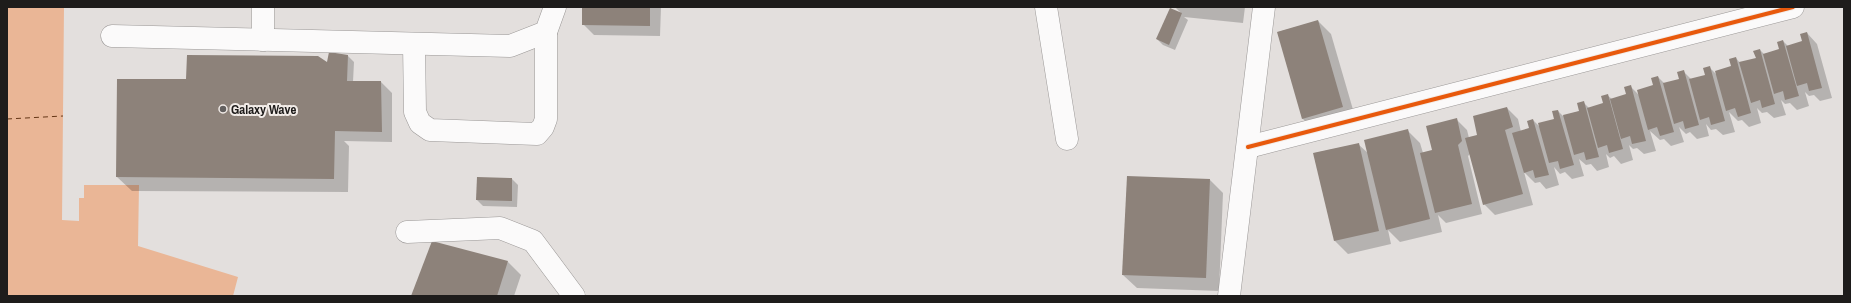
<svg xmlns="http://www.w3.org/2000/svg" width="1851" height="303" font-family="'Archivo Narrow',sans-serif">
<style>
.water{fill:#eab696}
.shadow{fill:#0003}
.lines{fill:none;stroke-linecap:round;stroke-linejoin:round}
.ferry{stroke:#663717;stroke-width:1;stroke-dasharray:5 4;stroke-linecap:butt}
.building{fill:#8d827a}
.minor-casing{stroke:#9a9796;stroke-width:23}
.minor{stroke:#fbfafa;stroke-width:22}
.cycleway-casing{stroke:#f2ece8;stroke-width:6}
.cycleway{stroke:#e8590c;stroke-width:4}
.poi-dot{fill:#63605f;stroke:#f2ece8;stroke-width:1.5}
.labels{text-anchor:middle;stroke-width:4;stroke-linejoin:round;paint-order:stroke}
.poi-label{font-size:13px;font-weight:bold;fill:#1e1c1b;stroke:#f2ece8;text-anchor:start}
</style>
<rect width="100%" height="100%" fill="#e3dfdd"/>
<polygon class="water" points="7,7 64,7 62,220 79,221 79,198 84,198 84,185 139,185 138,246 238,277 233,296 7,296"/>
<g class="shadow">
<polygon points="583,7 661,7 660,36 594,35 583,24"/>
<polygon points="1175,7 1245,7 1243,23 1184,17 1188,20 1175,50 1163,45 1157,39 1170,9 1182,14"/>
<polygon points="1318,21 1331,34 1356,120 1316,132 1303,119 1278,32"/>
<polygon points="1807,33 1817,44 1832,98 1820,101 1814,95 1809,96 1805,92 1809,106 1797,110 1790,103 1785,104 1781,100 1786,115 1774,118 1767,112 1762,113 1757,108 1761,123 1749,127 1742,120 1738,121 1729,112 1735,132 1723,135 1716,129 1711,130 1706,124 1709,136 1697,139 1690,132 1686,134 1679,127 1684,142 1671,146 1664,139 1660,140 1650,131 1656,151 1644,154 1637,148 1633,149 1629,145 1633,160 1621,164 1614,156 1610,158 1606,154 1609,167 1597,171 1591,164 1586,165 1579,159 1584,176 1572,179 1565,172 1560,174 1554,167 1559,185 1546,189 1540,182 1535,183 1524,172 1533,205 1495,215 1484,204 1470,154 1468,156 1482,214 1446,223 1438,215 1442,232 1400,242 1388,230 1391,244 1348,254 1335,241 1315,153 1358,144 1369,154 1407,130 1420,143 1423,153 1433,151 1456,119 1467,130 1469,138 1479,135 1507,108 1518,119 1521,132 1530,129 1533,120 1540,127 1555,120 1558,111 1563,116 1580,111 1584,103 1589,108 1604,104 1607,95 1612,99 1627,95 1630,86 1640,96 1655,86 1658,77 1665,84 1681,80 1683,71 1692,80 1706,76 1709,67 1717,75 1733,67 1736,58 1740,63 1757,59 1760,50 1764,54 1780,50 1783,41 1788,46 1803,42"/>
<polygon points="348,56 354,62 353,82 381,82 392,93 392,142 344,141 349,146 348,192 132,191 117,177 187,80 328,63"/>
<polygon points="512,179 518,185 517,207 483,206 477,200"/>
<polygon points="1210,180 1223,193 1219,291 1137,288 1123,275"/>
<polygon points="508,262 521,275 514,296 413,296"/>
</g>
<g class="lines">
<polyline class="ferry" points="7,119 63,116"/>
</g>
<g class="building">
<polygon points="582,7 650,7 650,26 582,25"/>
<polygon points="1170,8 1182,13 1169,45 1156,39"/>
<polygon points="1318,20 1343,107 1302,119 1277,32"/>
<polygon points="1807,32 1822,88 1809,91 1807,83 1797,86 1786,46 1802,41 1800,34"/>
<polygon points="1783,40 1799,96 1785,100 1783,91 1774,94 1763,54 1779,49 1777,42"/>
<polygon points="1760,49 1775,104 1762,108 1760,100 1751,103 1739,62 1756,58 1753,51"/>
<polygon points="329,52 348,55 347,81 381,81 382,132 335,131 334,179 116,177 117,79 186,79 187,55 318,56 327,62"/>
<polygon points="1736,57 1751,113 1738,117 1735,108 1726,111 1715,71 1731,66 1729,59"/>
<polygon points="1710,66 1725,121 1711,125 1709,117 1700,120 1689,79 1705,75 1703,68"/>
<polygon points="1684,70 1699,125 1685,129 1683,121 1674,124 1663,83 1679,79 1677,72"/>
<polygon points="1658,76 1674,132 1660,136 1657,127 1648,130 1637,90 1653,85 1651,78"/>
<polygon points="1631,85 1646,141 1632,144 1630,136 1621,139 1610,99 1626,94 1624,87"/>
<polygon points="1608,94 1623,149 1609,153 1607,145 1598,148 1587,108 1603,103 1601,96"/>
<polygon points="1584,101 1599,157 1586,160 1584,152 1574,155 1563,115 1579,111 1577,103"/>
<polygon points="1507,107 1513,127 1505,130 1523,194 1483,205 1465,138 1477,135 1473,116"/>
<polygon points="1558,110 1574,165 1560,169 1558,161 1549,163 1538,123 1554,119 1552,111"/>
<polygon points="1457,118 1462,141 1458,145 1472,204 1435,213 1420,153 1432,150 1426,126"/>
<polygon points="1533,119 1549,175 1535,178 1533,170 1524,173 1512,133 1529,128 1527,121"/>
<polygon points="1408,129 1430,219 1386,230 1364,140"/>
<polygon points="1359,143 1379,231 1334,241 1313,153"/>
<polygon points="1127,176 1210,179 1206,278 1122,275"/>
<polygon points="477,177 512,178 512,201 476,200"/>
<polygon points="432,241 508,261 497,296 411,296"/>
</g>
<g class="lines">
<g class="minor-casing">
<g id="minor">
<polyline points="1046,7 1067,139"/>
<polyline points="112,36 510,46 546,32 555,7"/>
<polyline points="263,40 263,7"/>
<polyline points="414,44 415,112 420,123 430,130 537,134 543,127 546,119 546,32"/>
<polyline points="1248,147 1793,7"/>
<polyline points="407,232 500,228 533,241 574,296"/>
<polyline points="1229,296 1264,7"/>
</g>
</g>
<use href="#minor" class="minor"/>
<g class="cycleway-casing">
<polyline id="cycleway" points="1248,147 1793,7"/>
</g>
<use href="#cycleway" class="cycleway"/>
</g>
<circle class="poi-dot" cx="223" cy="109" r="4"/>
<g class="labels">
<g class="poi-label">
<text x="231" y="114">Galaxy Wave</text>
</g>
</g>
<rect width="1851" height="303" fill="none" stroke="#1e1c1b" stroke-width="16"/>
</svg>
